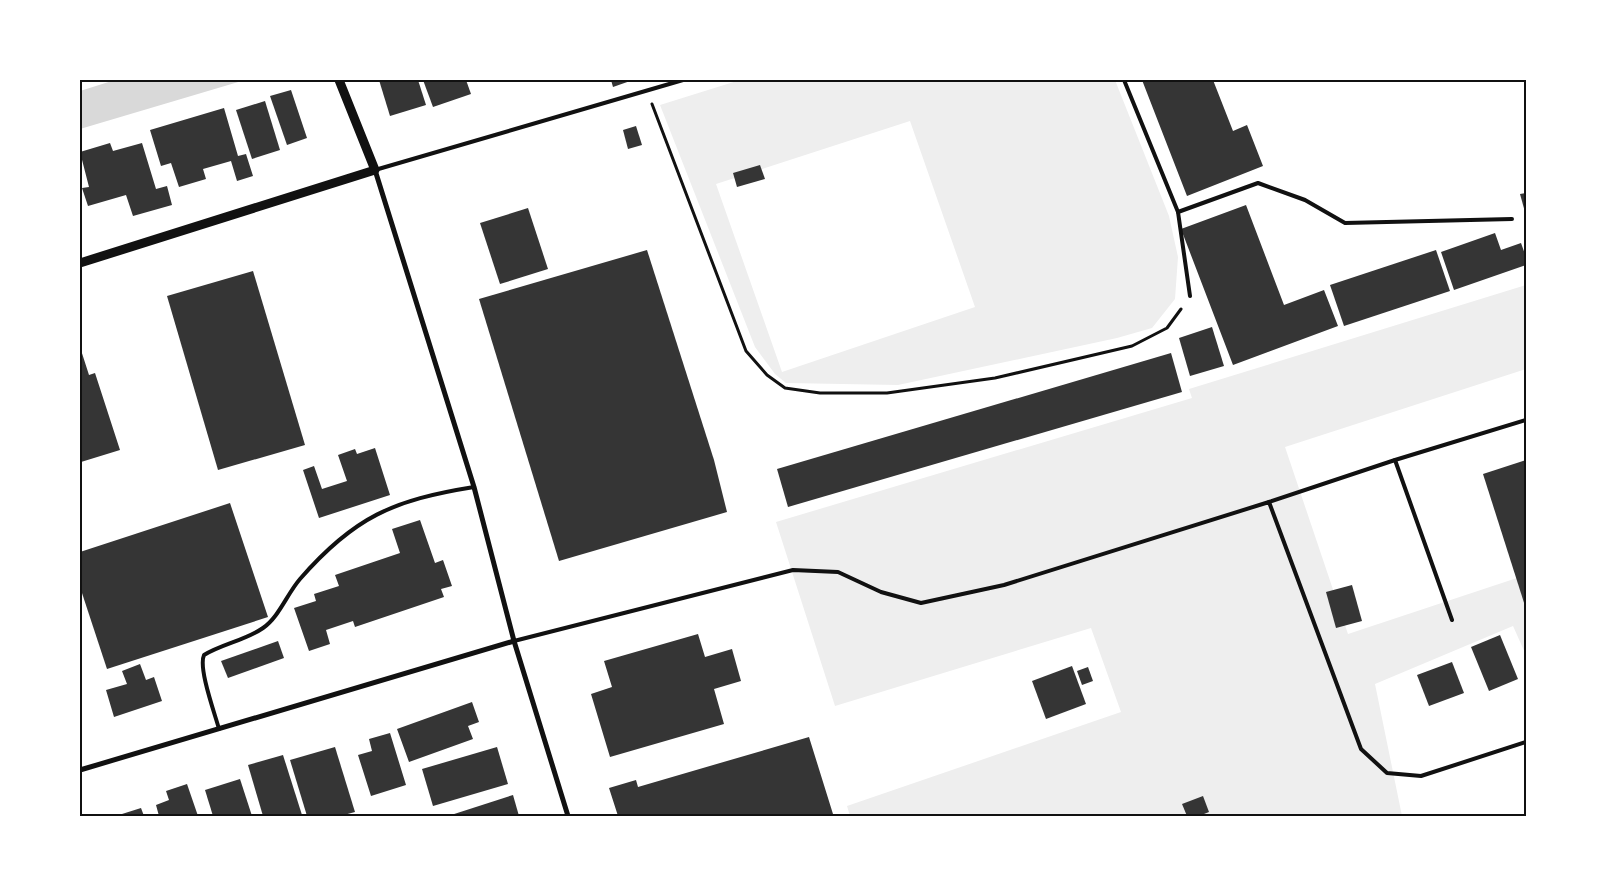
<svg xmlns="http://www.w3.org/2000/svg" width="1606" height="896" font-family="'Fira Sans Condensed',sans-serif">
<style>
.green{fill:#eee;fill-rule:evenodd}
.water{fill:#d9d9d9}
.building{fill:#353535}
.lines{fill:none;stroke-linecap:round;stroke-linejoin:round}
.path{stroke:#111;stroke-width:3}
.service{stroke:#111;stroke-width:4}
.minor{stroke:#111;stroke-width:5}
.tertiary{stroke:#111;stroke-width:9}
.neatline{fill:none;stroke:#111;stroke-width:2}
</style>
<rect width="100%" height="100%" fill="#fff"/>
<g class="green">
<path d="M740,80H1115L1169,216L1178,257L1175,299L1152,328L1117,338L898,385L786,383L775,374L755,347L660,105ZM910,121L975,307L782,372L716,184Z"/>
<polygon points="1526,285 1526,369 1285,447 1348,634 1526,575 1526,655 1513,626 1375,684 1402,816 850,816 847,806 1121,712 1091,628 835,706 776,522 1192,398 1189,389"/>
</g>
<polygon class="water" points="115,80 245,80 80,129 80,91"/>
<g class="building">
<polygon points="379,80 418,80 426,105 390,116"/>
<polygon points="423,80 466,80 471,94 433,107"/>
<polygon points="611,80 633,80 613,87"/>
<polygon points="1142,80 1213,80 1233,131 1247,125 1263,166 1187,196"/>
<polygon points="291,90 307,138 287,145 270,96"/>
<polygon points="265,101 280,150 252,159 236,110"/>
<polygon points="224,108 238,156 246,154 253,176 237,181 231,161 203,169 206,179 179,187 171,163 161,166 150,130"/>
<polygon points="636,126 642,145 628,149 623,130"/>
<polygon points="110,143 113,151 142,143 156,189 167,186 172,205 133,216 126,195 88,206 82,188 89,187 80,152"/>
<polygon points="760,165 765,179 737,187 733,173"/>
<polygon points="1526,193 1526,212 1525,212 1520,194"/>
<polygon points="1246,205 1284,305 1324,290 1338,326 1233,365 1181,229"/>
<polygon points="528,208 548,269 500,284 480,223"/>
<polygon points="1495,233 1501,250 1521,243 1526,257 1526,265 1454,290 1441,252"/>
<polygon points="647,250 714,460 727,512 559,561 479,299"/>
<polygon points="1436,250 1450,291 1344,326 1330,285"/>
<polygon points="253,271 305,445 218,470 167,296"/>
<polygon points="1212,327 1224,366 1190,376 1179,338"/>
<polygon points="80,347 89,375 95,373 120,450 81,462"/>
<polygon points="1171,353 1182,392 788,507 777,469"/>
<polygon points="375,448 390,495 319,518 303,470 314,466 322,489 347,481 338,455 355,449 357,454"/>
<polygon points="1526,460 1526,609 1483,474"/>
<polygon points="230,503 268,617 107,669 80,587 80,552"/>
<polygon points="420,520 435,563 443,560 452,586 441,589 444,597 355,627 353,621 326,630 330,644 309,651 294,608 316,601 314,594 339,586 335,575 400,553 392,529"/>
<polygon points="1352,585 1362,621 1336,628 1326,592"/>
<polygon points="698,634 705,657 732,649 741,681 714,689 724,724 610,757 591,694 612,687 604,661"/>
<polygon points="1500,635 1518,679 1489,691 1471,647"/>
<polygon points="278,641 284,658 228,678 221,661"/>
<polygon points="1452,662 1464,693 1429,706 1417,675"/>
<polygon points="140,664 146,680 154,677 162,701 114,717 106,690 127,684 122,671"/>
<polygon points="1072,666 1086,704 1046,719 1032,681"/>
<polygon points="1088,667 1093,681 1082,685 1077,671"/>
<polygon points="472,702 479,722 468,726 473,739 409,762 397,729"/>
<polygon points="390,733 406,785 371,796 358,755 372,751 369,739"/>
<polygon points="809,737 833,814 618,816 609,788 636,780 638,787"/>
<polygon points="335,747 355,812 340,816 307,816 290,760"/>
<polygon points="497,747 508,784 433,806 422,769"/>
<polygon points="283,755 302,815 263,816 248,765"/>
<polygon points="240,779 252,816 213,816 205,790"/>
<polygon points="187,784 198,816 159,816 156,805 169,800 166,791"/>
<polygon points="513,795 519,816 448,816"/>
<polygon points="1203,796 1209,812 1199,816 1187,816 1182,804"/>
<polygon points="141,808 144,816 122,816 122,814"/>
</g>
<g class="lines">
<polyline class="path" points="652,104 746,351 767,375 785,388 820,393 887,393 995,378 1132,346 1167,328 1181,309"/>
<g class="service">
<polyline points="1124,80 1178,212 1190,296"/>
<polyline points="375,170 683,80"/>
<polyline points="1178,212 1258,183 1305,200 1345,223 1512,219"/>
<polyline points="1395,460 1526,420"/>
<polyline points="1269,502 1395,460 1452,620"/>
<polyline points="514,641 793,570 838,572 881,592 921,603 1004,585 1269,502 1361,749 1387,773 1421,776 1526,742"/>
<path d="M219,729C215,714 198,668 204,655C222,644 246,640 263,628C279,617 287,594 300,579C354,517 393,500 474,487"/>
</g>
<g class="minor">
<polyline points="375,170 474,487 514,641 568,816"/>
<polyline points="80,770 514,641"/>
</g>
<polyline class="tertiary" points="80,263 375,170 339,80"/>
</g>
<rect width="1606" height="896" fill="none" stroke="#ffffff" stroke-width="162"/>
<rect x="81" y="81" width="1444" height="734" class="neatline"/>
</svg>
